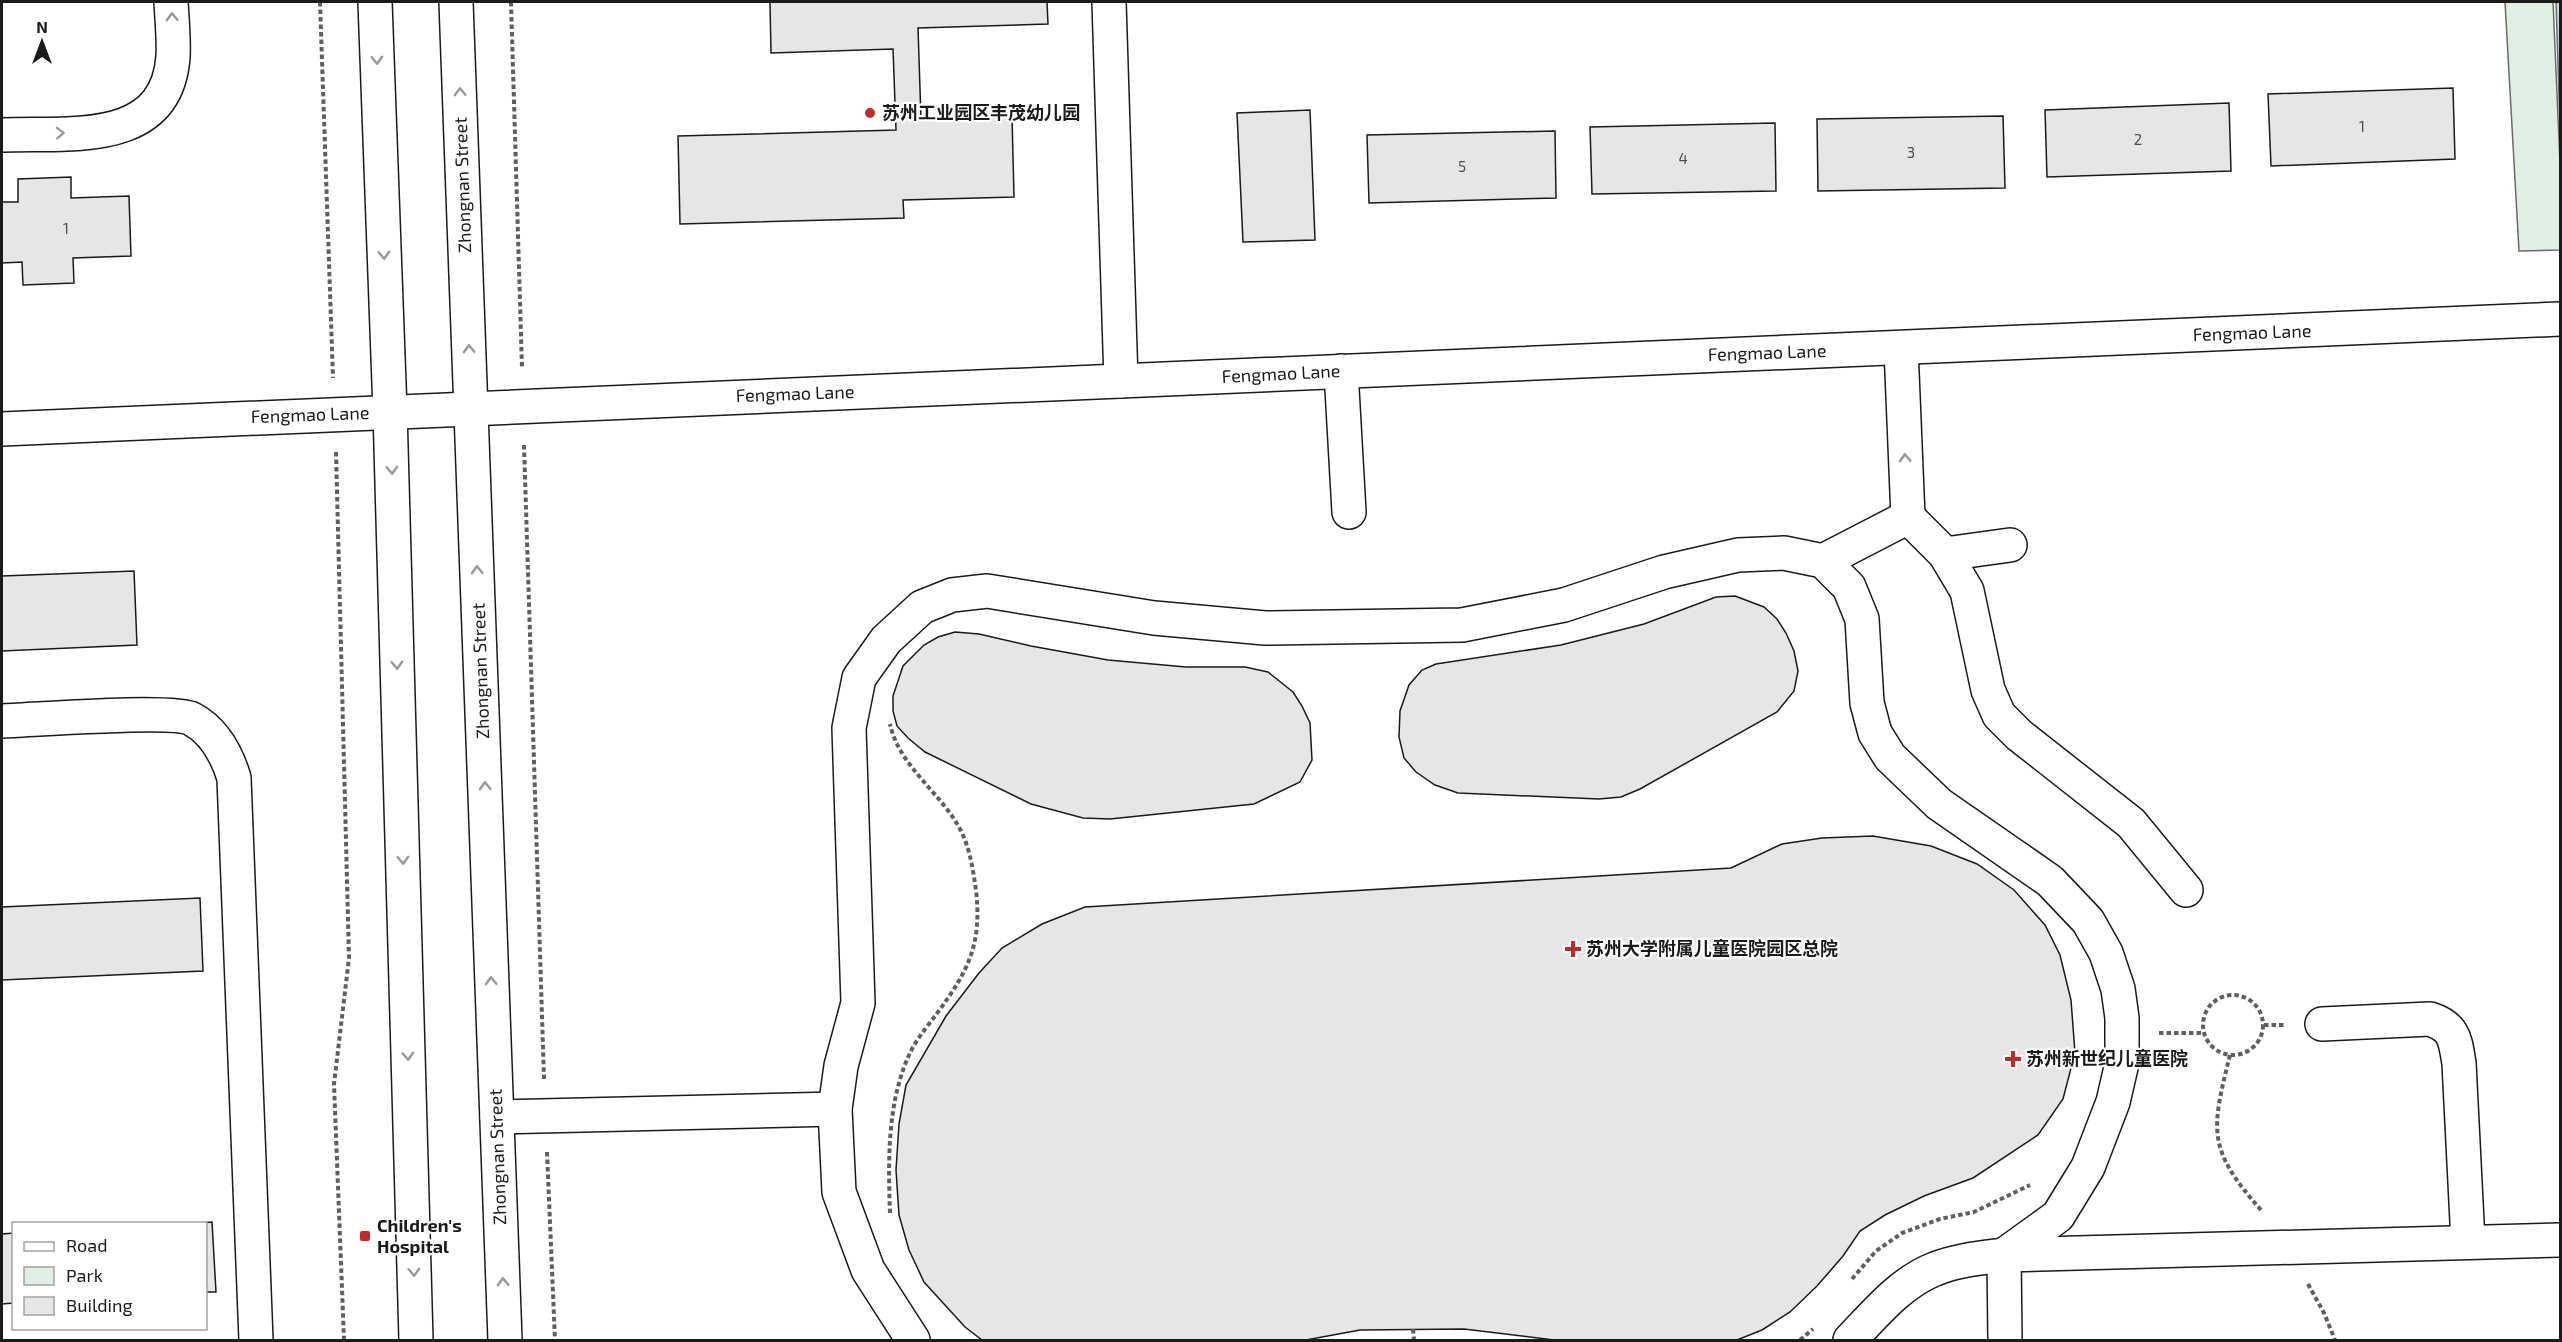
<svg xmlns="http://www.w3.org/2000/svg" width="2562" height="1342" font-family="'Exo 2','Noto Sans SC',sans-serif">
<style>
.green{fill:#e0efe3;stroke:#6a6a6a;stroke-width:1.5}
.water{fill:#c6d2dc;stroke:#6a6a6a;stroke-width:1.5}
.building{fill:#e6e6e6;stroke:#1a1a1a;stroke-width:1.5}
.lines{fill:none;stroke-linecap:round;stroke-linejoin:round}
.minor-casing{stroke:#1a1a1a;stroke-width:36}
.major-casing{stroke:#1a1a1a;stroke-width:36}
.path{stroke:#5f5f5f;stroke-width:4;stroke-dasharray:4.5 3;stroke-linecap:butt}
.minor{stroke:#fff;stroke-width:33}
.major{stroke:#fff;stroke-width:33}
.oneway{stroke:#989898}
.poi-dot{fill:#c62828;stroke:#fff;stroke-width:2}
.labels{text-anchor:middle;stroke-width:4.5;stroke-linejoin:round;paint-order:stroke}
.number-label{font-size:15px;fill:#4d4d4d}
.poi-label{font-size:18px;font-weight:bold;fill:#1a1a1a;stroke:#fff;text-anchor:start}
.street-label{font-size:18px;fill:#1a1a1a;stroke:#fff}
</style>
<rect width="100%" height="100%" fill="#fff"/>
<polygon class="green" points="2505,2 2553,2 2560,163 2560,250 2519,251"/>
<polygon class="water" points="2556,2 2560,2 2560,127"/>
<g class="building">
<polygon points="770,2 1047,2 1048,24 918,28 921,119 1012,116 1014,197 903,200 904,218 680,224 678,136 896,130 893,49 771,53"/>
<polygon points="2453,88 2455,159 2271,166 2268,94"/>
<polygon points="2229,103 2231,171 2047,177 2045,110"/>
<polygon points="1310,110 1315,240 1243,242 1237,113"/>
<polygon points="2003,116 2005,188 1818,191 1817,119"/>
<polygon points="1775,123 1776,191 1592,194 1590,127"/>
<polygon points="1555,131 1556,198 1369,203 1367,135"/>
<polygon points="71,177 71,198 129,196 131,256 73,258 74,283 23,285 22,262 2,263 2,202 18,202 18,179"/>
<polygon points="134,571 137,645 2,651 2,576"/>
<polygon points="1735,596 1764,607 1777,619 1786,633 1794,651 1798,671 1794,691 1777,712 1640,789 1621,797 1599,799 1458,793 1435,785 1416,772 1404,758 1399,737 1400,711 1409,685 1422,670 1436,664 1561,645 1644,624 1716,597"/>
<polygon points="955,632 979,634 1031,646 1108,660 1186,667 1245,667 1268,672 1293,692 1302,706 1310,723 1312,760 1300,782 1254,804 1110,819 1083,818 1031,804 925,752 908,738 897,726 893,711 893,696 903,666 924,645 938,637"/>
<polygon points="1873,836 1931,846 1977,864 2014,890 2045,925 2060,955 2071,1000 2075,1053 2063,1099 2038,1135 1973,1178 1924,1196 1885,1215 1860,1231 1843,1256 1817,1286 1790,1312 1762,1330 1737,1340 1554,1340 1464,1329 1360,1330 1306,1340 982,1340 965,1327 924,1282 909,1250 899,1215 896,1170 899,1124 906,1085 946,1016 979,973 1002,948 1042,924 1085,907 1731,868 1782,844 1822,838"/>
<polygon points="200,898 203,971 2,980 2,907"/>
<polygon points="212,1222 216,1292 206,1292 206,1224 185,1224"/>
<polygon points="14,1233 14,1303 2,1304 2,1234"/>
</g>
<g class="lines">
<g class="minor-casing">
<g id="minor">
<polyline points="1109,2 1121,381"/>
<path d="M2,135C68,132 166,148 173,57C174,39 172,20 171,2"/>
<polyline points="1901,348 1908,517"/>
<polyline points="1341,371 1349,512"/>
<polyline points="2,429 2560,319"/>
<polyline points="1945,554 2010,545"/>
<polyline points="1823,561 1908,517 1945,554 1967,591 1988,690 1999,715 2019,735 2131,823 2186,890"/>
<path d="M2,721C33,720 172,709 192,719C214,731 227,755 234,778L256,1340"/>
<path d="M2322,1024L2430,1019C2455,1027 2455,1040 2459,1063L2468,1242"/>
<polyline points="497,1117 835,1109"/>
<polyline points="913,1340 868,1270 839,1192 835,1109 841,1066 858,1003 849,728 859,678 886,640 922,607 952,595 987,591 1154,618 1265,628 1462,625 1564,605 1664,572 1738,555 1784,553 1823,561 1849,587 1862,619 1867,703 1875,733 1890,757 1939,804 2050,881 2088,921 2106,953 2118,989 2122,1018 2122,1063 2113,1102 2088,1167 2058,1216 2004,1255 2005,1340"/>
<path d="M1850,1340C1875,1314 1901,1282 1935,1269C1957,1260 1981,1258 2004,1255L2560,1240"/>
</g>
</g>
<g class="major-casing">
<g id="major">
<polyline points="375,2 390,411 416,1340"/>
<polyline points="456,2 505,1340"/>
</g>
</g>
<g class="path">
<polyline points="320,2 333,378"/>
<polyline points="511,2 522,368"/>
<polyline points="524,445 544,1079"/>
<polyline points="336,452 349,958 334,1084 344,1340"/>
<circle cx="2233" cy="1025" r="30"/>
<polyline points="2264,1025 2284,1025"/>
<polyline points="2159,1033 2204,1033"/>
<path d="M2230,1055C2211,1131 2207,1149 2261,1210"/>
<polyline points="547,1152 555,1340"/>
<path d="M890,1213C888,1159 887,1098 912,1049C919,1036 930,1023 938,1012C969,970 982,943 976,890C973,870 970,848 960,829C941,793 899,766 890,724"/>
<polyline points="1852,1279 1876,1251 1902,1233 1940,1219 1974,1212 2030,1185"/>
<polyline points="2308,1284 2324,1313 2335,1340"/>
<polyline points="1413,1329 1414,1340"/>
<polyline points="1800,1340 1813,1329"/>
</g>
<use href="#minor" class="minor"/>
<use href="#major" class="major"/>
</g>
<defs><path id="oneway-chevron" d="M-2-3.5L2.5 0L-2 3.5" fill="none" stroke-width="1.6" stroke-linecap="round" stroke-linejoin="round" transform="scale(1.5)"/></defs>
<g class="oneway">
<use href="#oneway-chevron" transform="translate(172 17) rotate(-92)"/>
<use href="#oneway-chevron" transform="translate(377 60) rotate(88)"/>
<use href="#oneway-chevron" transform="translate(460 92) rotate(-92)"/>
<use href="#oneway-chevron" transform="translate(60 133) rotate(-2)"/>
<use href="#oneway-chevron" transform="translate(384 255) rotate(88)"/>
<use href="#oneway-chevron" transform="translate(469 349) rotate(-92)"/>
<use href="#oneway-chevron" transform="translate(1905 458) rotate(-92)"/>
<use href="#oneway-chevron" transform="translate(392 470) rotate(88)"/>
<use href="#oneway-chevron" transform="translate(477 570) rotate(-92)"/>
<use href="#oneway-chevron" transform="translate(397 665) rotate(88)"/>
<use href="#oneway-chevron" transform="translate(485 786) rotate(-92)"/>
<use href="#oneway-chevron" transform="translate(403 860) rotate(88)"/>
<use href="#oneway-chevron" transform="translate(491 981) rotate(-92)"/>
<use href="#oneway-chevron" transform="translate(408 1056) rotate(88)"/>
<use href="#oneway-chevron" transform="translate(414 1272) rotate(88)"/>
<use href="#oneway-chevron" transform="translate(503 1282) rotate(-92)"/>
</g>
<g class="poi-dot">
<circle cx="870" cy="113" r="6"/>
<path d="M1570 940h6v6h6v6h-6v6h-6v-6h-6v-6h6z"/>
<path d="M2010 1050h6v6h6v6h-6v6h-6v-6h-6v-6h6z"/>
<rect x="359" y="1230" width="12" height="12" rx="3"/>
</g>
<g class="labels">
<g class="number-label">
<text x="2362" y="132">1</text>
<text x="2138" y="145">2</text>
<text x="1911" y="158">3</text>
<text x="1683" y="164">4</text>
<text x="1462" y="172">5</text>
<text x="66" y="234">1</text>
</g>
<g class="poi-label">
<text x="882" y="119">苏州工业园区丰茂幼儿园</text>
<text x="1586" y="955">苏州大学附属儿童医院园区总院</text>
<text x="2026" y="1065">苏州新世纪儿童医院</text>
<text x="377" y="1232">Children's<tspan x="377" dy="21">Hospital</tspan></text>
</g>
<g class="street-label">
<text transform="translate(463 185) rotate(-92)" y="6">Zhongnan Street</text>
<text transform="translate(2252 333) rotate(-2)" y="6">Fengmao Lane</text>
<text transform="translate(1767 353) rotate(-2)" y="6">Fengmao Lane</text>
<text transform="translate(1281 374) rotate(-3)" y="6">Fengmao Lane</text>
<text transform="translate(795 394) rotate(-2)" y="6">Fengmao Lane</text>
<text transform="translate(310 415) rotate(-2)" y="6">Fengmao Lane</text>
<text transform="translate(481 671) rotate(-92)" y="6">Zhongnan Street</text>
<text transform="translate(498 1157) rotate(-92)" y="6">Zhongnan Street</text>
</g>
</g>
<rect width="2562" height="1342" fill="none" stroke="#1a1a1a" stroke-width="6"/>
<rect x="12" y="1222" width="195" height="108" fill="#ffffff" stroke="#a3a3a3" stroke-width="1.5"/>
<rect x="24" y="1242" width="30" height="9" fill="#ffffff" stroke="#a3a3a3" stroke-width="1.5"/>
<text x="66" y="1252" font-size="18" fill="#1a1a1a">Road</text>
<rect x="24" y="1267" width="30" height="18" fill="#e0efe3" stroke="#a3a3a3" stroke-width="1.5"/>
<text x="66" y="1282" font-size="18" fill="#1a1a1a">Park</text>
<rect x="24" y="1297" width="30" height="18" fill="#e6e6e6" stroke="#a3a3a3" stroke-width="1.5"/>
<text x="66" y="1312" font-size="18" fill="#1a1a1a">Building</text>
<g transform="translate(42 42)" stroke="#ffffff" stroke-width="4.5" paint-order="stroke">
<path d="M0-4.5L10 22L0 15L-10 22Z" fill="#1a1a1a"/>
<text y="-9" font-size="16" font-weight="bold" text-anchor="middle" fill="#1a1a1a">N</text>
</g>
</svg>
